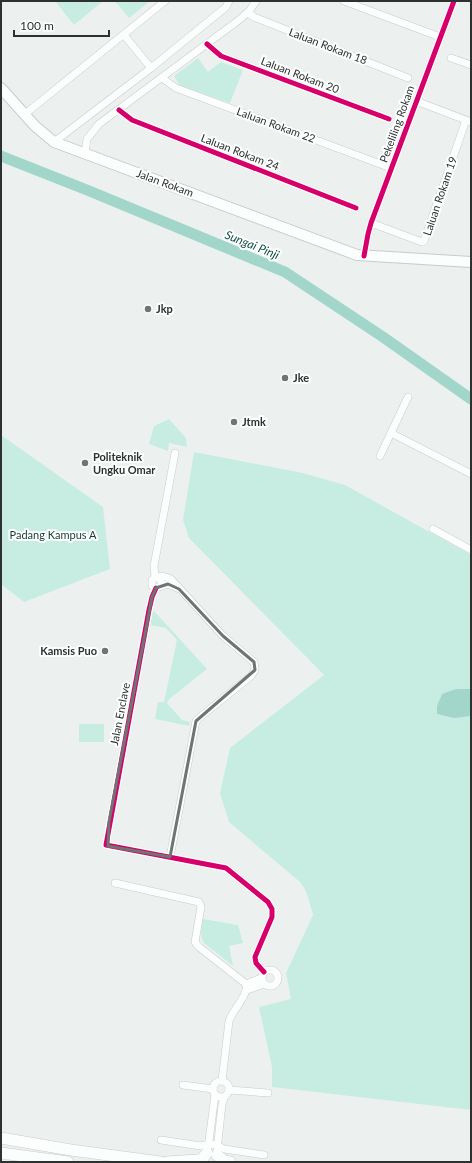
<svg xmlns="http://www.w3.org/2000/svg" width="472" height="1163" font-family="Lato,sans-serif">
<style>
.green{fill:#c7ede3}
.water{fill:#a3d6ca}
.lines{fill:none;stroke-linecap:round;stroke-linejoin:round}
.river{stroke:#a3d6ca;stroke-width:11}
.minor-casing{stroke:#c8cccb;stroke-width:8}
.secondary-casing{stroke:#c8cccb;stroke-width:12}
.primary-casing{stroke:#c8cccb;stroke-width:12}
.minor{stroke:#fcfdfd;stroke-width:7}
.secondary{stroke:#fcfdfd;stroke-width:10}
.primary{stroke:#fcfdfd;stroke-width:11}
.cycleway-casing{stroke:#fdfffe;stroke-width:8}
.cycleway{stroke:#d6006c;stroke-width:5}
.marked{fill:none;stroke:#707473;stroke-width:3;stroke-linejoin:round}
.poi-dot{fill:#707473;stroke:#fdfffe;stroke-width:1.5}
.labels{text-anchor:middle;stroke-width:4;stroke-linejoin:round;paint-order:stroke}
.street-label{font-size:11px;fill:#2d3130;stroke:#fdfffe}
.poi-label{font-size:11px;font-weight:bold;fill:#2d3130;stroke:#fdfffe;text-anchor:start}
.park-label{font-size:11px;fill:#173931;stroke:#fdfffe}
.water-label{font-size:12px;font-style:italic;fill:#114e43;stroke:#fdfffe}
</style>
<rect width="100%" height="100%" fill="#ecf1f0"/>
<g class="green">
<polygon points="55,1 103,1 74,25"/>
<polygon points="115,1 150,1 129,18"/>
<polygon points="198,58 208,72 221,62 243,70 230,103 180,86 174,76"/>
<polygon points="169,419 186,438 187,447 169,443 168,451 149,444 154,426"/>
<polygon points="1,435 103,507 110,569 24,602 1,584"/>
<polygon points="194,452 303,473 345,485 471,555 471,1110 272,1087 272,1067 259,1007 291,999 286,973 313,915 306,891 300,882 229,822 220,793 230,748 324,675 189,538 183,520"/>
<polygon points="153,610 207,669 168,700 167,703 182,720 190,722 189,726 155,719 158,702 164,702 177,640 166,628 150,625"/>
<rect x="79" y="724" width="25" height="18"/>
<path d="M203,919L238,925L243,943L229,946L233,966L204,943C199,935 202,927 203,919Z"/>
</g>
<polygon class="water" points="456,689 471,689 471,716 454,718 437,714 437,706 442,694"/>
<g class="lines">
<polyline class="river" points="1,156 87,190 285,272 383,337 471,399"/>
<g class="minor-casing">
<g id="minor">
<polyline points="344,1 440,37"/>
<polyline points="248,13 254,17 408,78"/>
<polyline points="124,35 151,68"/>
<polyline points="207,44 221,56 389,119"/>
<polyline points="451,58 471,65"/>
<polyline points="162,78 176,88 391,168"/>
<polyline points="416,101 471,122"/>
<polyline points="119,110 132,120 356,208"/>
<polyline points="25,114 165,1"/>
<polyline points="54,142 151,68 226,7 229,1"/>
<polyline points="85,154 87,139 99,124 239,20 250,10 256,1"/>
<polyline points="371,223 422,242 424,241 466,120"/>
<polyline points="364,256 368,234 371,223 454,1"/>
<polyline points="391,433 471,474"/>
<polyline points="380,456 408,397"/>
<polyline points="433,529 471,550"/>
<polyline points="158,577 163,576 171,579 223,636 254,662 255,670 251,676 199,718 196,721 170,857"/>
<polyline points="155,578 154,566 175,453"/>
<path d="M161,585V581L158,577L155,578L152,580V586L156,588C168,585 164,582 177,588"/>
<polyline points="156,588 152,597 149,610 106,845 226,868 268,902 272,909 272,917 255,957 256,963 264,972"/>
<polyline points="115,883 199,902 201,907 195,942 199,947 246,984"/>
<circle cx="270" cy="978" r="8"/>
<polyline points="246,984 261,978"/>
<polyline points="247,990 264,984"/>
<circle cx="221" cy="1089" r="8"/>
<path d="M222,1081L229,1021C233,1009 249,995 246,984"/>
<polyline points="183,1085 213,1089"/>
<polyline points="229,1090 268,1093"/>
<polyline points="161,1140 201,1146 209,1144 217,1145 224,1149 264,1155"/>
<polyline points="208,1148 215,1095"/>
<polyline points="217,1150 222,1104 225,1096"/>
</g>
</g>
<g class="secondary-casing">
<polyline id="secondary" points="1,88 35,126 54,142 357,255 471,262"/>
</g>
<g class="primary-casing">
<g id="primary">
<polyline points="1,1138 71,1150 160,1162"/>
<polyline points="1,1153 68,1162"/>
<polyline points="217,1155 224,1161 230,1162"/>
<polyline points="167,1162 198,1160 202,1159 207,1153"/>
</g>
</g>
<use href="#minor" class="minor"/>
<use href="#secondary" class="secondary"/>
<use href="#primary" class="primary"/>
<g class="cycleway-casing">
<g id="cycleway">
<polyline points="207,44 221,56 389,119"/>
<polyline points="119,110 132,120 356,208"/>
<polyline points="364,256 368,234 371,223 454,1"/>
<polyline points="156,588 152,597 149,610 106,845 226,868 268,902 272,909 272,917 255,957 256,963 264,972"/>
</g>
</g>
<use href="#cycleway" class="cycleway"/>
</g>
<path class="marked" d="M168,584L179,589L223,636L254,662L255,670L196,721L170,857L108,846L109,822L152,597L156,588Z"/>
<g class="poi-dot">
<circle cx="148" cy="309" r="4"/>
<circle cx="285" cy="378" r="4"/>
<circle cx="234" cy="422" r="4"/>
<circle cx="85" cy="463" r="4"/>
<circle cx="105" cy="651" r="4"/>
</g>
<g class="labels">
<g class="street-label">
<text transform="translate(328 46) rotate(21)" y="4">Laluan Rokam 18</text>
<text transform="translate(300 75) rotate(21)" y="4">Laluan Rokam 20</text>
<text transform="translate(397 124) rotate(-70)" y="4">Pekeliling Rokam</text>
<text transform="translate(276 125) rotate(20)" y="4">Laluan Rokam 22</text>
<text transform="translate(240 152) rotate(21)" y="4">Laluan Rokam 24</text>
<text transform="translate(165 183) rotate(20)" y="4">Jalan Rokam</text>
<text transform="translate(440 196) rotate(-71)" y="4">Laluan Rokam 19</text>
<text transform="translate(120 714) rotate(-79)" y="4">Jalan Enclave</text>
</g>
<g class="poi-label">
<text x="156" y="313">Jkp</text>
<text x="293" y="382">Jke</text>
<text x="242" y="426">Jtmk</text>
<text x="93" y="461">Politeknik<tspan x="93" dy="13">Ungku Omar</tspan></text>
<text x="97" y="655" text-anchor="end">Kamsis Puo</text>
</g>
<g class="park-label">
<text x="53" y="539">Padang Kampus A</text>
</g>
<g class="water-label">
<text transform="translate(252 245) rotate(22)" y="4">Sungai Pinji</text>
</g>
</g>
<rect width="472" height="1163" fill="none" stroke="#2d3130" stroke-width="4"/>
<path d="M14 30v6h95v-6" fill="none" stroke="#2d3130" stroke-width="2"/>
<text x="20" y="30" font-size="12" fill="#2d3130" stroke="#fdfffe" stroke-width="3" paint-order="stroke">100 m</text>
</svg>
